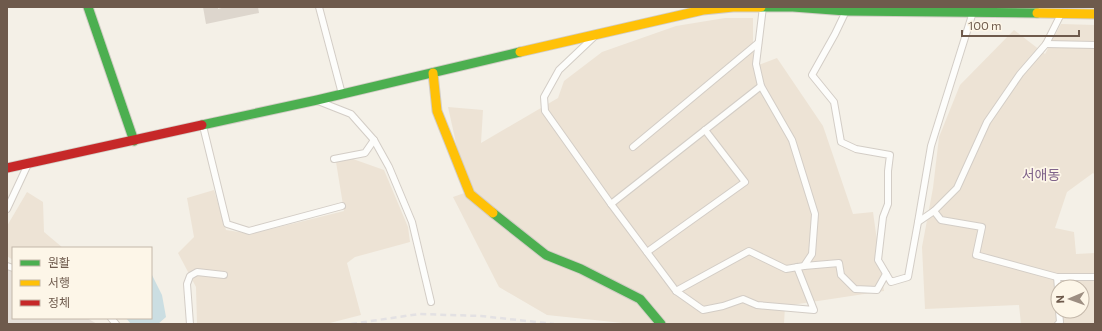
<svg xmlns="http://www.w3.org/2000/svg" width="1102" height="331" font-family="Commissioner,'Noto Sans KR',sans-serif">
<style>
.residential{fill:#ede3d5;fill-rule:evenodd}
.industrial{fill:#e6e0d9}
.water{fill:#cbdee2}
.building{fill:#ddd6cd}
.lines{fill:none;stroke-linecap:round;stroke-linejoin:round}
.street-casing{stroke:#d3cdc6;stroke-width:8}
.fast-casing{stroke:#d3cdc6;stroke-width:11}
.slow-casing{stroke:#d3cdc6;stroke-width:11}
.jam-casing{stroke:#d3cdc6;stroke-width:11}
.street{stroke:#fdfdfb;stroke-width:6}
.fast{stroke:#4caf50;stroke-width:9}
.slow{stroke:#ffc107;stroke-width:9}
.jam{stroke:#c62828;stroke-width:9}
.rail{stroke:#e3e1e3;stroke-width:2.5;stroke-dasharray:6 4;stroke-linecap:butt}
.labels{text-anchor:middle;stroke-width:3.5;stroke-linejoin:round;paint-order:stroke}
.quarter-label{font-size:14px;fill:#80648b;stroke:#fdf6e8}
</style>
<rect width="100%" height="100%" fill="#f4f0e7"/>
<g class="residential">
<polygon points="725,18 753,18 753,67 777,58 823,126 853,214 873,212 884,291 785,306 784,324 632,324 547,315 499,287 453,197 473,190 458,152 448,107 483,110 481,143 558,98 564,81 602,52 676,26"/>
<path d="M1061,24L1095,25V175L1093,173L1067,192L1055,228L1074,232L1076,254L1095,253V324H1021L1019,305L925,309L922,247L933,188L939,137L960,85L1014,30L1045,54ZM1058,287H1082V311H1058Z"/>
<polygon points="353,159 384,170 408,227 410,242 355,257 347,263 361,315 326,324 197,324 196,287 178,253 194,237 187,198 214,190 226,230 251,234 344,211 336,162"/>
<polygon points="27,192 43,202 44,232 63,248 13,248 13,260 7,256 7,226"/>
</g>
<polygon class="industrial" points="7,269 13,272 13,318 87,318 97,324 7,324"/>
<polygon class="water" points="151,273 162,295 166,317 158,324 131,324 126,318 151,318"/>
<polygon class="building" points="203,7 218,7 218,9 225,7 258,7 259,13 206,24"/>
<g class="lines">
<g class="street-casing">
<g id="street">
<polyline points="319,7 342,94"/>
<polyline points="846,11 835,34 812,75 834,102 841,142 856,149 890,155 888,171 888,204 883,217 878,260 891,282 908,277 918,222 934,211 957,188 987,122 1020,74 1046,44 1061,14"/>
<polyline points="597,34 559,70 544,97 545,111 611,204 676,291 703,310 723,306 743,299 757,305 814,310 797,267"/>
<polyline points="1046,44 1095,45"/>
<polyline points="318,101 351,114 374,140 389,167 412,222 431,302"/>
<polyline points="203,126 227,224 249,231 342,206"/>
<polyline points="633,147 758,43"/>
<polyline points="334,159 365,153 374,140"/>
<polyline points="611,204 761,86"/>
<polyline points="7,209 29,162"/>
<polyline points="934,211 941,220 982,227 976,255 1057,277 1095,277"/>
<polyline points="918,222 931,146 973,12"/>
<polyline points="647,252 745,182 705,130"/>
<polyline points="7,266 13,268"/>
<polyline points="804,266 839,263 841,275 855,289 877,290 886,274"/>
<polyline points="1057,277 1058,289"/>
<polyline points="676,291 749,251 786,269 804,266 812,254 815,214 792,140 761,86 756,64 763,7"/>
<polyline points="111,318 116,324"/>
<polyline points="190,324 187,284 190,276 197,272 224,275"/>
<polyline points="1058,324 1060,322 1059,311"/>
</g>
</g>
<g class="fast-casing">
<g id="fast">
<polyline points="88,7 134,141"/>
<polyline points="761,7 793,7 846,11 1037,13"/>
<polyline points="202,125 317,100 520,52"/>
<polyline points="493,213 546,255 581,269 640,299 661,324"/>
</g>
</g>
<g class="slow-casing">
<g id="slow">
<polyline points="1037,13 1095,14"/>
<polyline points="520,52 703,10 733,7 761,7"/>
<polyline points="433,73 437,111 470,194 493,213"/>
</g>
</g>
<g class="jam-casing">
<polyline id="jam" points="7,168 202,125"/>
</g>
<use href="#street" class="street"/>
<use href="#fast" class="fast"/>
<use href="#slow" class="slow"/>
<use href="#jam" class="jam"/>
<polyline class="rail" points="351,324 419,314 481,316 554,324"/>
</g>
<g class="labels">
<g class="quarter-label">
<text x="1041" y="180">서애동</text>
</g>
</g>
<rect width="1102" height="331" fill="none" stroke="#6e5a4c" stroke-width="16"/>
<rect x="12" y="247" width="140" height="72" fill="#fdf6e8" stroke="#c4b8aa"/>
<rect x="20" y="260" width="20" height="6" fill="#4caf50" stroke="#c4b8aa"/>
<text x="48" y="267" font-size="12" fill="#6e5a4c">원활</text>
<rect x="20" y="280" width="20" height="6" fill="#ffc107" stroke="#c4b8aa"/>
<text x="48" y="287" font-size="12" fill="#6e5a4c">서행</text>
<rect x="20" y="300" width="20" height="6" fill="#c62828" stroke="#c4b8aa"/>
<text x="48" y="307" font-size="12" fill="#6e5a4c">정체</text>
<g transform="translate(1070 299) rotate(268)"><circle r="19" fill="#fdf6e8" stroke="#c4b8aa"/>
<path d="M0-3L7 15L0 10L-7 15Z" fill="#9d8e82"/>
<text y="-6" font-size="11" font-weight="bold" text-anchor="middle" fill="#6e5a4c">N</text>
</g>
<path d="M962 30v6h117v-6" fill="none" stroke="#6e5a4c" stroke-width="2"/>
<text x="968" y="30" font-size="12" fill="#6e5a4c" stroke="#fdf6e8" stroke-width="3" paint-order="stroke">100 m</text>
</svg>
